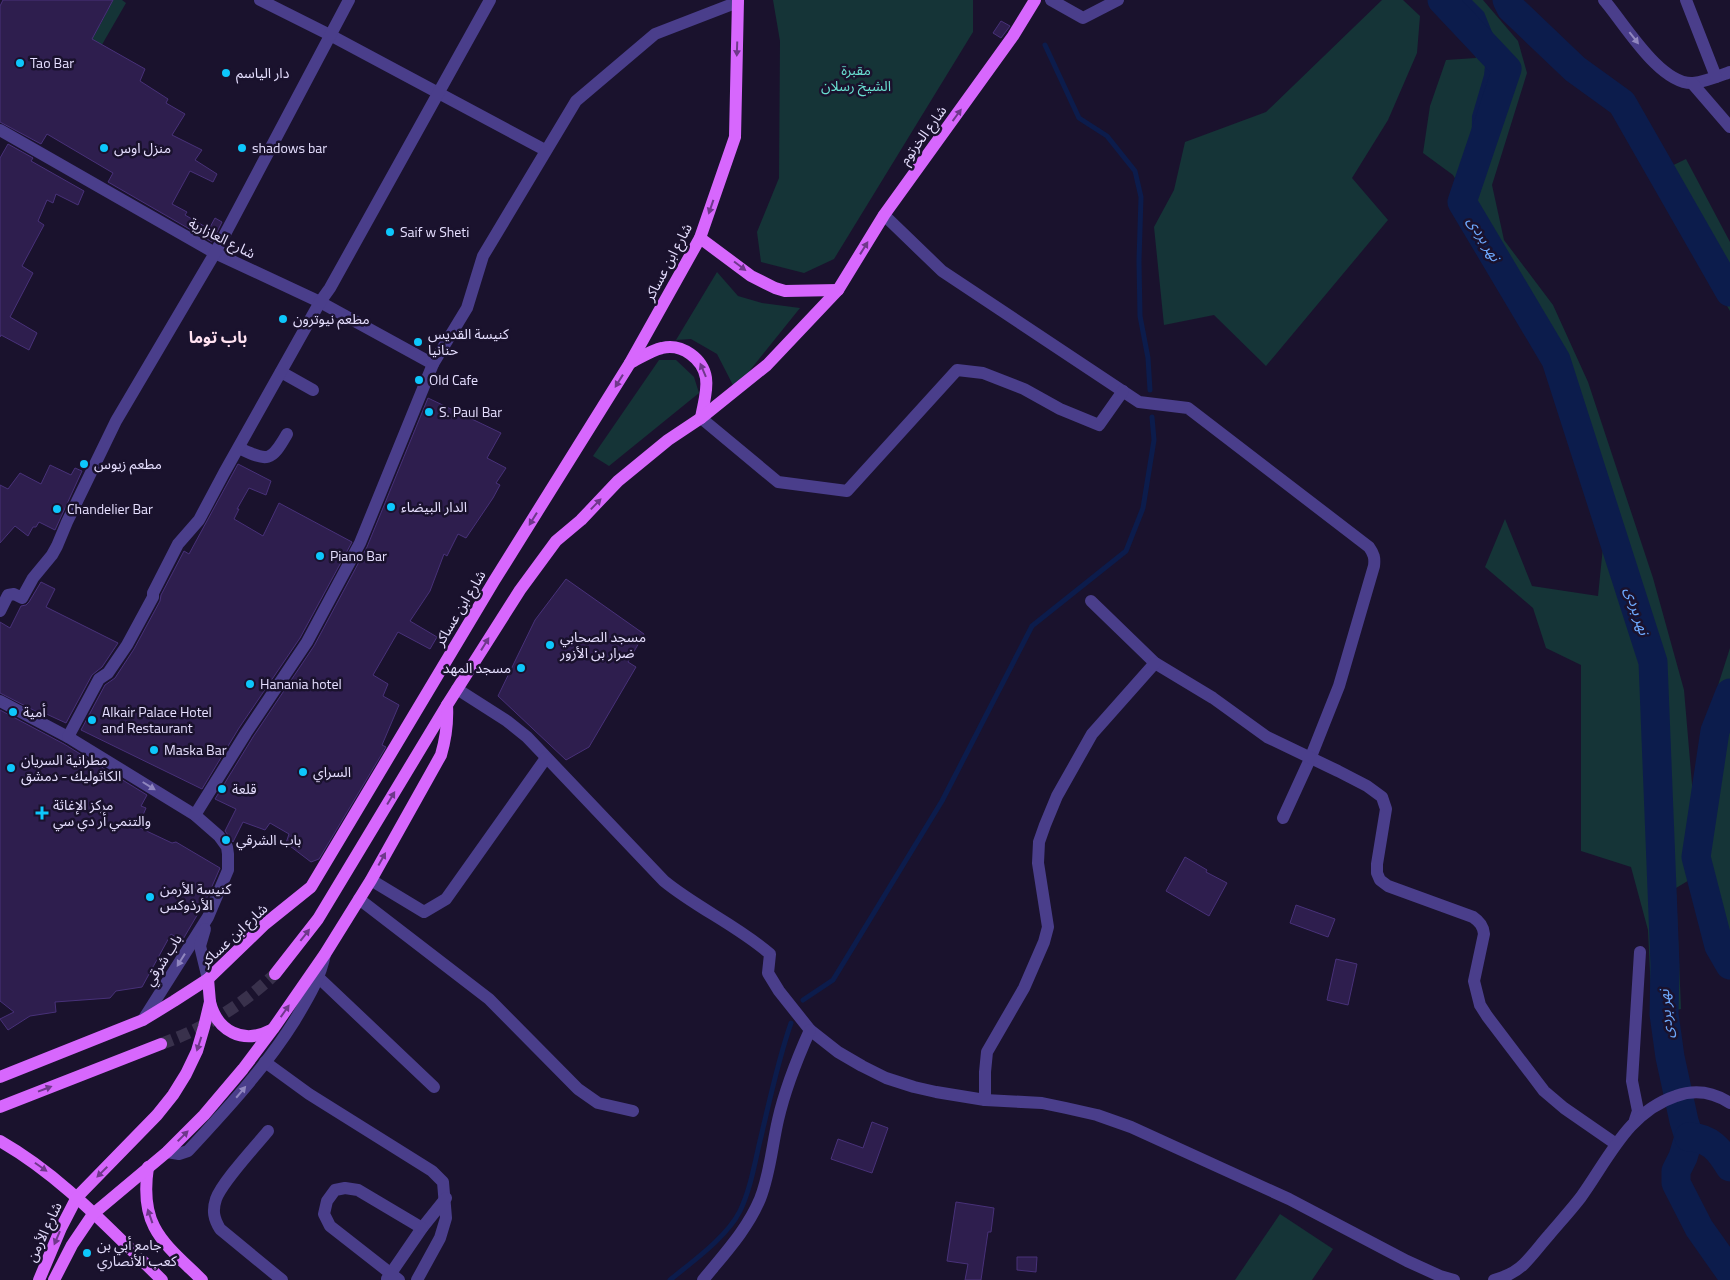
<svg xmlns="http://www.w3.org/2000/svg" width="1730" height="1280" font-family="'Titillium Web','Noto Sans Arabic',sans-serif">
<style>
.green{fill:#153437}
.water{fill:#0c1c4c}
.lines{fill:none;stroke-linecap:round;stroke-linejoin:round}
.stream{stroke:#0c1c4c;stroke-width:5}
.river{stroke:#0c1c4c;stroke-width:29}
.building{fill:#2e1e4e;stroke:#483179}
.major-tunnel{stroke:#39314c;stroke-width:12;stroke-dasharray:12 6;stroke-linecap:butt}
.minor{stroke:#4a3e8b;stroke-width:12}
.major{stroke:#d767fd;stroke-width:12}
.oneway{fill:#9086bf}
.oneway2{fill:#6f388b}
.poi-dot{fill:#0dc7fc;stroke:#1a122d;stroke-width:2}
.labels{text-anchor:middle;stroke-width:5;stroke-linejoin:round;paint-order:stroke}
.poi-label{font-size:14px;fill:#e6dfff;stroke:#1a122d;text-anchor:start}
.park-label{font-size:14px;fill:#69e0d1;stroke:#1a122d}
.street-label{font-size:14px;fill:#e6dfff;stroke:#1a122d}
.water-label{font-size:15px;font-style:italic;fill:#6ea9fd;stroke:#1a122d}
.quarter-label{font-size:16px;font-weight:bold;fill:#ffe1f0;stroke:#1a122d}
</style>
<rect width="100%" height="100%" fill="#1a122d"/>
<g class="green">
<polygon points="113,0 122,0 126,3 96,55 78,45 100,25"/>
<polygon points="773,0 973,0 973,32 834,259 804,273 761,262 757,232 779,178 780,41"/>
<polygon points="1382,0 1403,0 1420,16 1417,53 1388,120 1352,178 1388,220 1266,366 1214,315 1164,325 1154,227 1174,190 1185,142 1266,112"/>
<polygon points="1450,0 1483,0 1518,41 1527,73 1492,185 1504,240 1553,305 1588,382 1653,578 1684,690 1693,796 1705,726 1730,648 1730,941 1706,870 1676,888 1681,1009 1652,1014 1648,930 1631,867 1581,851 1581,665 1546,648 1533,608 1485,567 1505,519 1532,586 1598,596 1604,537 1580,476 1555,382 1514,313 1475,214 1453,175 1423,153 1430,106 1446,60 1476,58"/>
<polygon points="1686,159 1730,242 1730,311 1651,176"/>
<polygon points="717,272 738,296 762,303 800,308 735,389 717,354 691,339 676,340"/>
<polygon points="659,360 676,360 694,377 699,393 609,466 593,456"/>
<polygon points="1280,1214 1333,1249 1312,1280 1235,1280"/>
</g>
<polygon class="water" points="1442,0 1472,0 1484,12 1507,69 1471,176 1472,116 1484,75 1487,48"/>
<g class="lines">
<g class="stream">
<polyline points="1045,45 1079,118 1107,136 1135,171 1141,197 1139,261 1140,316 1148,358 1150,390"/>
<polyline points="803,1000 833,980 942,801 1032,626 1126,551 1143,508 1154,440 1152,417"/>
<path d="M670,1280C693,1261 727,1237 740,1211C750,1190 754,1167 759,1145C769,1104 777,1063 791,1023"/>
</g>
<g class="river">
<polyline points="1442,0 1507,69 1462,202 1556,360 1653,662 1665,965 1664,1014 1670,1057 1684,1121 1689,1137 1683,1157 1676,1171 1676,1183 1699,1228 1730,1272"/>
<polyline points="1507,0 1511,8 1575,69 1622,103 1730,292"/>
<polyline points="1730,693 1715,731 1696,857 1719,946 1730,965"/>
<path d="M1689,1137C1710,1138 1719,1149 1730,1167"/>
</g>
</g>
<g class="building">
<polygon points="3,0 113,0 92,39 145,69 140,81 168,99 166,103 185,114 172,135 202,150 195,160 217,174 213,182 190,171 172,204 187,212 185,215 209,229 215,218 222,222 212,242 108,182 113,173 47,134 41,144 0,122 0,6"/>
<polygon points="1001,21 1010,26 1001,38 993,33"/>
<polygon points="8,144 33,158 31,161 84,191 78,205 56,194 53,203 47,200 38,221 44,225 22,266 33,273 10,317 37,333 29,350 1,335 0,337 0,158"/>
<polygon points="428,398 501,433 487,458 506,468 496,483 500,485 493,498 466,538 458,534 447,556 444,554 430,591 410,621 437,637 430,649 398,632 373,675 388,684 383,696 399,705 382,745 386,747 319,859 311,862 286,843 289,834 270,823 265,830 243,822 233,842 225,831 236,809 215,799 253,737 314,646 367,547"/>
<polygon points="238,464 271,481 266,495 249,488 237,509 239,509 234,519 263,536 279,503 352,542 300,638 239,728 202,789 81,730 105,685 115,678 134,649 160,601 161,595 184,551 189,554"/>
<polygon points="50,465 71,475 75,468 82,471 55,530 39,522 36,527 33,527 28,536 15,526 0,543 0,485 8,489 20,473 41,484"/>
<polygon points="566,579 644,634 628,662 636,667 589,747 566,760 498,696 535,620"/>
<polygon points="41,582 55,589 46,607 118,643 102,667 92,675 66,723 42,712 41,714 0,693 0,622 10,628 21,606 26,605 29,602"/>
<polygon points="0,710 64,744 147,795 141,806 146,808 138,827 172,843 176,842 220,868 206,900 182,941 171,934 142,987 116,991 110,998 55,1002 56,1012 30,1016 8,1030 0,1019 14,1012 0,1001"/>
<polygon points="1185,857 1207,870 1206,872 1227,883 1209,916 1166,891"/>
<polygon points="1296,905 1335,919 1328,937 1290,923"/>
<polygon points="1336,959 1357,964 1348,1005 1327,1000"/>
<polygon points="872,1122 888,1128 872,1173 831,1159 838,1139 863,1148"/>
<polygon points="956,1202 994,1208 991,1232 988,1232 981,1280 965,1280 968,1264 947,1261"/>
<polygon points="1017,1257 1037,1257 1036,1272 1017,1270"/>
</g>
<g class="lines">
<path class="major-tunnel" d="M161,1044C205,1028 241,1006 275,974"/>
<g class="minor">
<polyline points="260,0 330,35 545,150"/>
<polyline points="1051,0 1083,18 1118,0"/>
<path d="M1604,0C1624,23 1660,85 1693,83C1705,82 1719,76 1730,72"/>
<polyline points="1686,0 1716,77"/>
<polyline points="1692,83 1730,127"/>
<polyline points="0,130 215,253 320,302 433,364"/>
<path d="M884,215L942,271L1139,402L1188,408L1369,547C1374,554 1375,558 1374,566L1339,686L1310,759L1283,818"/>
<polyline points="281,372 313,390"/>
<polyline points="701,418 778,482 847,491 957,370 983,373 1024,389 1060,409 1099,425 1123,391"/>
<path d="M239,448C268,462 271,462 287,434"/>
<path d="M1091,601L1155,663L1213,698L1267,737L1338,771L1367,786L1382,797L1386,809L1377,864V873L1380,880L1388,886L1473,917C1480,922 1483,926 1484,934L1474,981L1480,1005L1487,1016L1544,1091L1564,1108L1616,1144"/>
<polyline points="0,611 8,595 14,594 22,598 33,578 52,555 57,546 67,522 116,421 215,253 349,0"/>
<path d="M457,689L507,721L527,737L664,881C697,908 738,926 770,954L768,973L779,991L810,1030L838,1052L862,1066L886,1078L914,1087L936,1092L985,1100L1042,1103L1066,1108L1097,1115L1131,1127L1289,1199L1407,1261L1440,1276L1454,1280"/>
<polyline points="0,701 68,737 195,815 219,836 227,847 228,854 228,870 208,917 143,1020"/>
<polyline points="68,737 99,679 108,673 127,645 153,597 153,593 178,544 199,520 224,473 320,302 330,288 490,0"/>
<polyline points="195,815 246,733 307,642 360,543 433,364 467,308 483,256 576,101 655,34 738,2"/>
<polyline points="371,880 424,912 446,899 546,758"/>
<polyline points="359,899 489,999 578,1089 598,1103 633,1111"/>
<polyline points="205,929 200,946 208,979"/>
<polyline points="319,978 434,1087"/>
<polyline points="265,1062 309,1094 432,1171 443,1182 446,1218 440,1238 417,1280"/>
<polyline points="985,1100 985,1072 987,1052 1024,988 1044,942 1048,927 1038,863 1039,842 1045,825 1057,796 1092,734 1155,663"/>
<polyline points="1635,1120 1638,1111 1632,1081 1640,952"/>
<path d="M268,1131C255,1147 222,1182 216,1199C212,1211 214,1219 220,1229L282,1280"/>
<path d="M167,1152L179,1154L188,1151C226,1110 265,1068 295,1020C308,998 320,979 325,954"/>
<polyline points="387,1279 422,1228 446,1198"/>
<polyline points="399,1280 330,1226 324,1214 327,1201 335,1190 345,1188 358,1190 422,1228"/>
<path d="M703,1280C724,1254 747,1230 760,1199C770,1174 772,1146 778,1120C785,1089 797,1059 810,1030"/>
<path d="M1494,1280C1505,1277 1516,1272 1524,1264C1533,1255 1541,1244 1549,1235C1560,1222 1571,1210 1581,1197C1609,1158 1628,1112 1676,1096C1695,1089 1713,1092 1730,1103"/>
</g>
<g class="major">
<polyline points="700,238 751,276 775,288 785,291 838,290"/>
<path d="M630,363C640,358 652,350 662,348C682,343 703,359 706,378C708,391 703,405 701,418"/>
<polyline points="275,974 318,919 447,705 520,590 556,541 581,520 618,481 668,440 701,418 767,365 838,290 884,215 1013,36 1035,0"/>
<path d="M210,1002C217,1031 243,1045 271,1030"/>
<polyline points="0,1077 143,1020 174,1001 208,979 265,924 311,887 494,581 630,363 700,238 735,137 738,0"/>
<polyline points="0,1107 161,1044"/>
<path d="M0,1141C63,1177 110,1230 162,1280"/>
<path d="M148,1167C139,1227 163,1242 202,1280"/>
<polyline points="39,1280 61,1228 77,1197 157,1115 173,1095 186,1074 197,1051 204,1027 210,1002 208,979"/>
<path d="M54,1280L72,1245L93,1214L167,1152L204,1115L243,1069L273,1029L325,954L371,880L441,755C446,738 448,723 447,705"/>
</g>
</g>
<defs><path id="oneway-solid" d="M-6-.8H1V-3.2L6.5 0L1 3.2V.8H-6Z" transform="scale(1.25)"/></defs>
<g class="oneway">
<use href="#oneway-solid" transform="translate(1634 38) rotate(52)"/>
<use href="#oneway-solid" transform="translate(149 786) rotate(32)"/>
<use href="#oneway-solid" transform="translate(181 960) rotate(122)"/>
<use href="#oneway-solid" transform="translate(241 1092) rotate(-50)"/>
</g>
<g class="oneway2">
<use href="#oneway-solid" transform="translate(737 49) rotate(92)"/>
<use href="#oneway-solid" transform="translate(957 115) rotate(-54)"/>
<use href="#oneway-solid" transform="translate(711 207) rotate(109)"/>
<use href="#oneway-solid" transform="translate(864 248) rotate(-58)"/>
<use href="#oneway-solid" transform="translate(740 266) rotate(37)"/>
<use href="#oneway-solid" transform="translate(703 370) rotate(-113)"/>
<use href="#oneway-solid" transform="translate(619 381) rotate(122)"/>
<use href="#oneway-solid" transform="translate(596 504) rotate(-46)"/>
<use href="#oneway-solid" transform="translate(533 519) rotate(122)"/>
<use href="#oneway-solid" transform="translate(485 644) rotate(-58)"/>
<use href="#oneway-solid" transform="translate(391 798) rotate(-59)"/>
<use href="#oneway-solid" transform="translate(382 859) rotate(-61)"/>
<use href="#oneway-solid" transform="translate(305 935) rotate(-52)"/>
<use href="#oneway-solid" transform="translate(285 1011) rotate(-55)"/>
<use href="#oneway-solid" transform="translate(199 1044) rotate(108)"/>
<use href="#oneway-solid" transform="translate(45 1089) rotate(-21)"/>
<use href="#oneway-solid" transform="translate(183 1136) rotate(-45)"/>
<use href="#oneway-solid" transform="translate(41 1167) rotate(35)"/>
<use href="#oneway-solid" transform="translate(102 1172) rotate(135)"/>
<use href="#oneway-solid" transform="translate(150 1216) rotate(-109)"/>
<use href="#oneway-solid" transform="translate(57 1238) rotate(113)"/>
</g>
<g class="poi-dot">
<circle cx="20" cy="63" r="5"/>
<circle cx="226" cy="73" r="5"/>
<circle cx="104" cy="148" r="5"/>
<circle cx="242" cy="148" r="5"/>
<circle cx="390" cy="232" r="5"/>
<circle cx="283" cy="319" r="5"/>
<circle cx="418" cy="342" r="5"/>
<circle cx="419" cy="380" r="5"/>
<circle cx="429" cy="412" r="5"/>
<circle cx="84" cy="464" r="5"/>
<circle cx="391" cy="507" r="5"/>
<circle cx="57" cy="509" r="5"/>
<circle cx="320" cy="556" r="5"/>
<circle cx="550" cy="645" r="5"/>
<circle cx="521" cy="668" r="5"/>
<circle cx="250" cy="684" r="5"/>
<circle cx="13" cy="712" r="5"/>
<circle cx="92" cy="720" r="5"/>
<circle cx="154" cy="750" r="5"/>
<circle cx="11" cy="768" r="5"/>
<circle cx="303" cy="772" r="5"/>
<circle cx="222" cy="789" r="5"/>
<path d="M39.5 805.5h5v5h5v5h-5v5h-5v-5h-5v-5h5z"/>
<circle cx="226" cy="840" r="5"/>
<circle cx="150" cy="897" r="5"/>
<circle cx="87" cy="1253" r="5"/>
</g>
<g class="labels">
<g class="poi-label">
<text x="30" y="68">Tao Bar</text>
<text x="236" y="78">دار الياسم</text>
<text x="114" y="153">منزل اوس</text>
<text x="252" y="153">shadows bar</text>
<text x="400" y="237">Saif w Sheti</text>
<text x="293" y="324">مطعم نيوترون</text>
<text x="428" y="339">كنيسة القديس<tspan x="428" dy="16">حنانيا</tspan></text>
<text x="429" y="385">Old Cafe</text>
<text x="439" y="417">S. Paul Bar</text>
<text x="94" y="469">مطعم زيوس</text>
<text x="401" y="512">الدار البيضاء</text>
<text x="67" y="514">Chandelier Bar</text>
<text x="330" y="561">Piano Bar</text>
<text x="560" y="642">مسجد الصحابي<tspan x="560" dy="16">ضرار بن الأزور</tspan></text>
<text x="511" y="673" text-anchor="end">مسجد المهد</text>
<text x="260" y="689">Hanania hotel</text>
<text x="23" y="717">أمية</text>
<text x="102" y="717">Alkair Palace Hotel<tspan x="102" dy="16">and Restaurant</tspan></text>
<text x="164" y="755">Maska Bar</text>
<text x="21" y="765">مطرانية السريان<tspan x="21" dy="16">الكاثوليك - دمشق</tspan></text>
<text x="313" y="777">السراي</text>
<text x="232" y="794">قلعة</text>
<text x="53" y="810">مركز الإغاثة<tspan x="53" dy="16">والتنمي أر دي سي</tspan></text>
<text x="236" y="845">باب الشرقي</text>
<text x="160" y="894">كنيسة الأرمن<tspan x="160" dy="16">الأرذوكس</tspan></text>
<text x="97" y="1250">جامع أبي بن<tspan x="97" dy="16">كعب الأنصاري</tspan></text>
</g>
<g class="park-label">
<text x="856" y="75">مقبرة<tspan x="856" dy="16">الشيخ رسلان</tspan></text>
</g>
<g class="street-label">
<text transform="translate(923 135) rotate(-54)" y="5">شارع الخرتوم</text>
<text transform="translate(222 238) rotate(27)" y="5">شارع العازارية</text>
<text transform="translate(668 262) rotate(-62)" y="5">شارع ابن عساكر</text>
<text transform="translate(460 608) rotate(-59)" y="5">شارع ابن عساكر</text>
<text transform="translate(234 935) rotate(-43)" y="5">شارع ابن عساكر</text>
<text transform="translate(163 960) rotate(-58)" y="5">باب شرقي</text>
<text transform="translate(44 1232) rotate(-65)" y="5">شارع الأرمن</text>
</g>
<g class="water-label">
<text transform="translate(1484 239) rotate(59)" y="5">نهر بردى</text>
<text transform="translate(1637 611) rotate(72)" y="5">نهر بردى</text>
<text transform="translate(1666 1014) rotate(-95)" y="5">نهر بردى</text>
</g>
<g class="quarter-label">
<text x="218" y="343">باب توما</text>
</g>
</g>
</svg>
